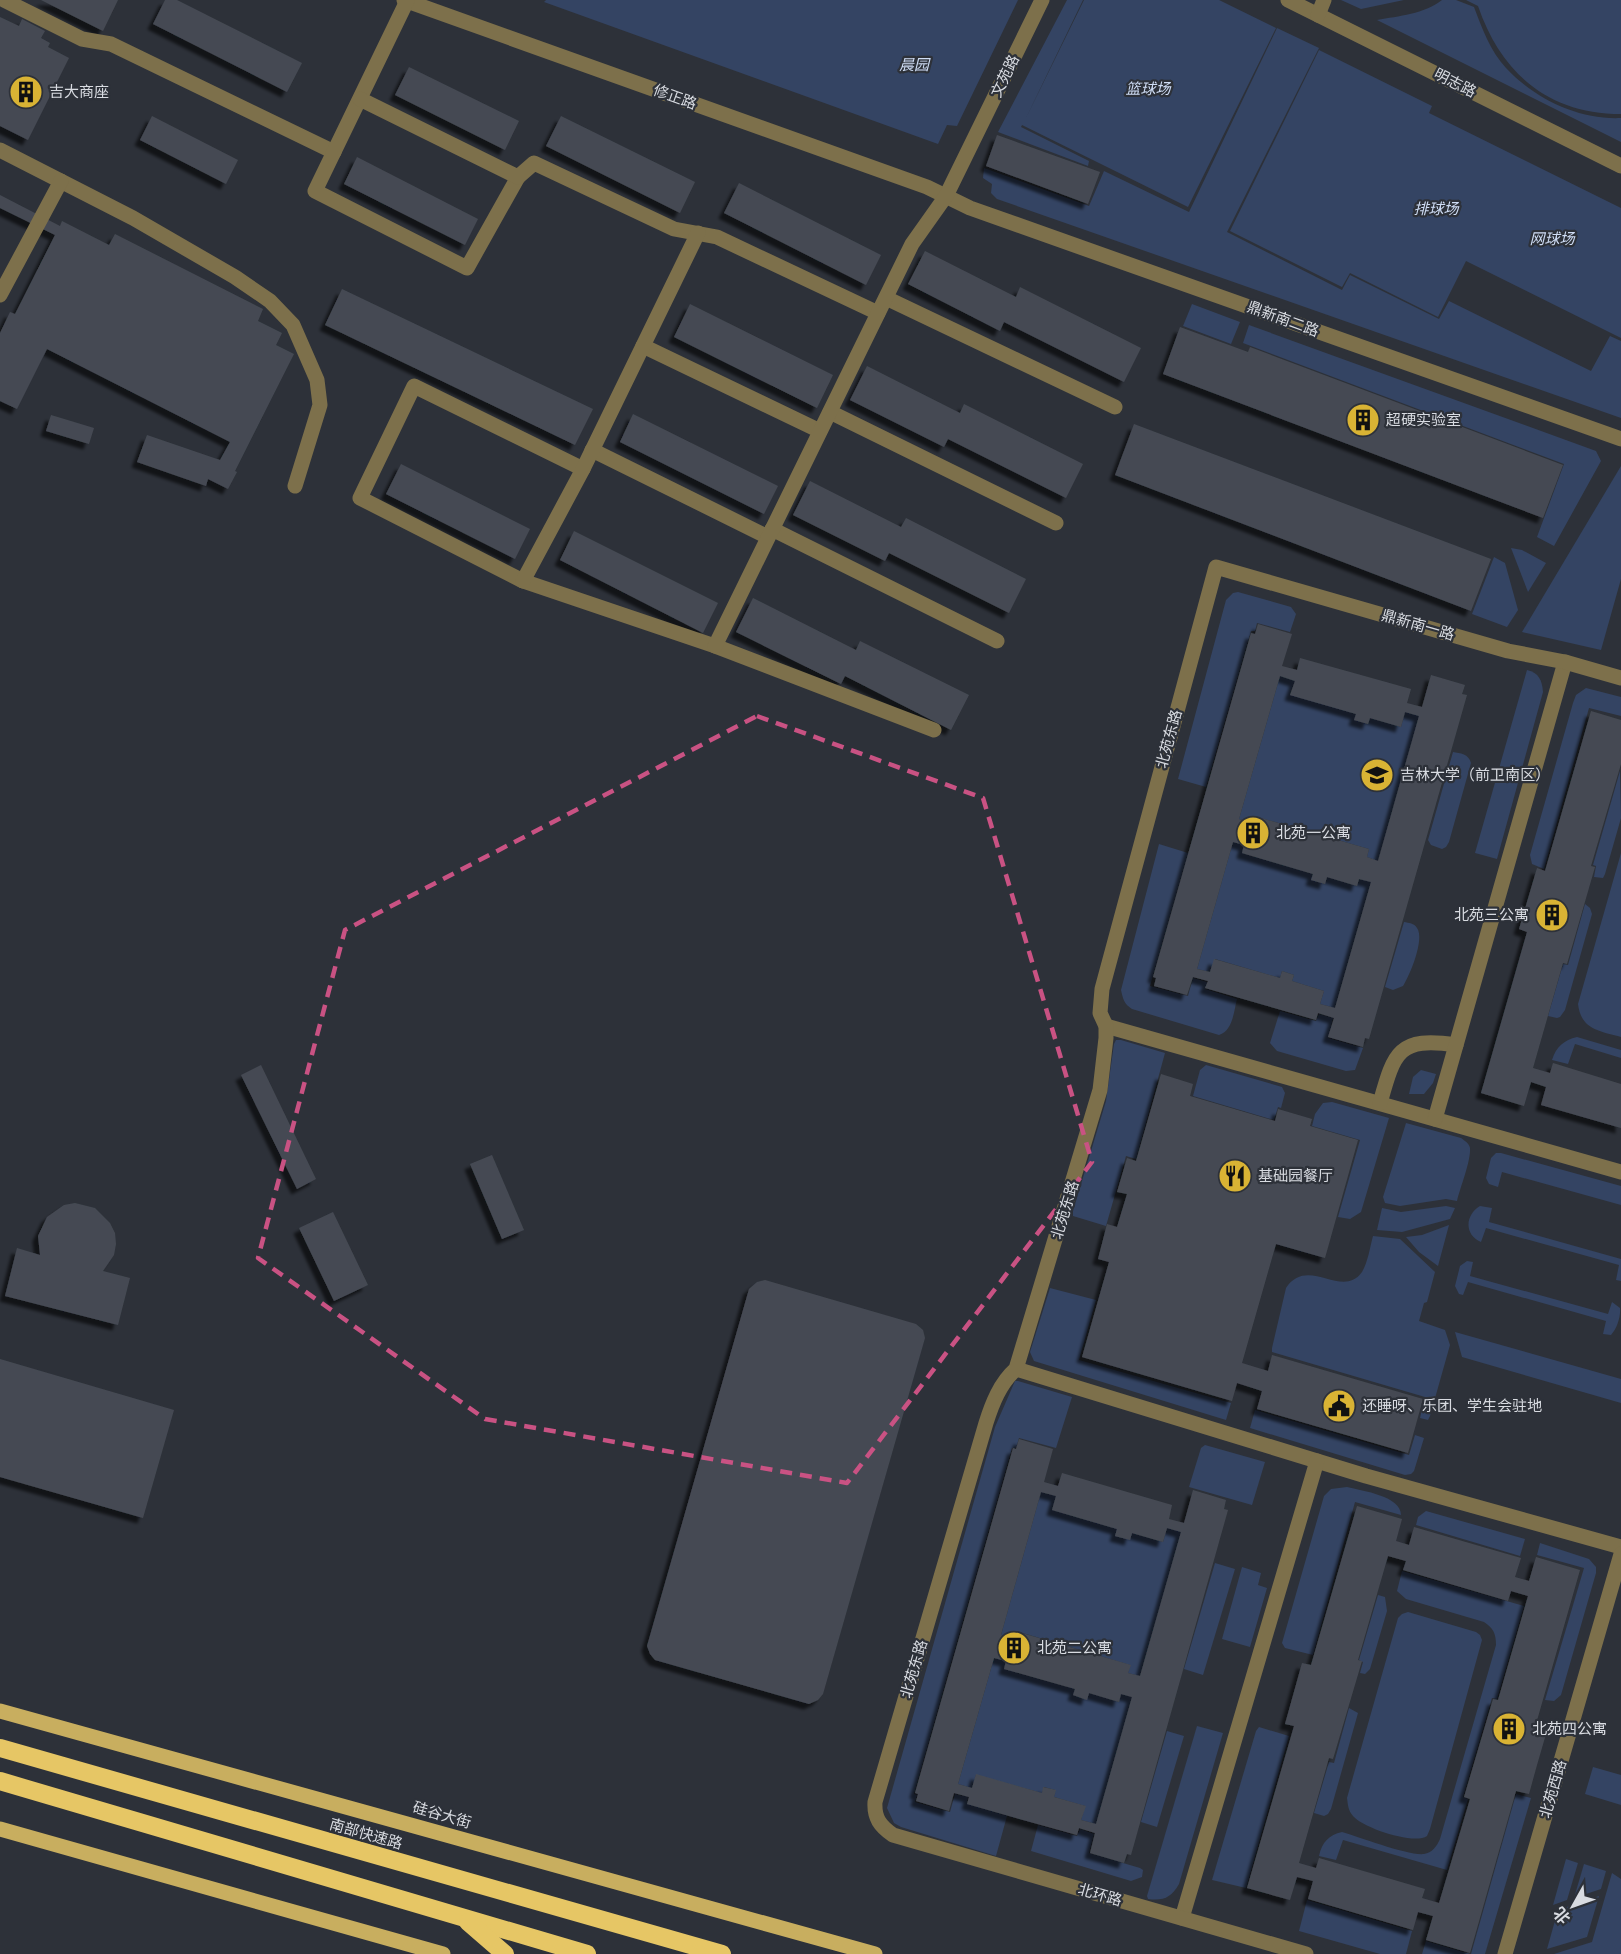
<svg xmlns="http://www.w3.org/2000/svg" width="1621" height="1954" font-family="Bitter,'Noto Sans SC',serif">
<style>
.green{fill:#344463}
.building{fill:#454a53;fill-rule:evenodd;filter:url(#shadow)}
.lines{fill:none;stroke-linecap:round;stroke-linejoin:round}
.minor{stroke:#7d704b;stroke-width:15}
.major{stroke:#c8ae5f;stroke-width:15}
.highway{stroke:#e6c665;stroke-width:18}
.marked{fill:none;stroke:#c95283;stroke-width:4.5;stroke-dasharray:12 8;stroke-linejoin:round}
.labels{text-anchor:middle;stroke-width:4.5;stroke-linejoin:round;paint-order:stroke}
.park-label{font-size:15px;font-style:italic;fill:#cfddf5;stroke:#2d3139}
.street-label{font-size:15px;fill:#d8dbe1;stroke:#2d3139}
.poi-label{font-size:15px;fill:#d8dbe1;stroke:#2d3139;text-anchor:start}
</style>
<defs>
<filter id="shadow"><feDropShadow dx="-5.5" dy="5.5" stdDeviation="1.5" flood-color="#0009"/></filter>
</defs>
<rect width="100%" height="100%" fill="#2d3139"/>
<g class="green">
<polygon points="546,0 1018,0 957,126 947,125 938,144 544,2"/>
<polygon points="1067,0 1083,0 1025,120 1084,0 1219,0 1276,28 1188,207 1022,125 1021,127 1089,161 1088,166 998,132"/>
<polygon points="1341,0 1404,0 1361,9"/>
<path d="M1442,0H1456L1474,7C1482,28 1490,51 1506,68C1535,99 1579,120 1621,118V142L1377,20C1399,16 1424,14 1442,0Z"/>
<path d="M1466,0H1621V114C1548,114 1501,73 1478,6Z"/>
<polygon points="1277,28 1319,48 1227,232 1342,290 1350,275 1439,319 1449,301 1591,371 1610,336 1621,341 1621,418 997,199 991,193 992,184 983,178 984,168 1089,206 1104,171 1189,212"/>
<polygon points="1319,50 1432,106 1429,113 1621,208 1621,338 1466,261 1438,317 1350,273 1342,287 1230,231"/>
<polygon points="1192,304 1240,322 1231,344 1183,326"/>
<polygon points="1249,325 1596,451 1601,461 1554,546 1537,537 1564,464 1243,343"/>
<polygon points="1621,466 1621,579 1601,650 1522,632"/>
<polygon points="1511,548 1522,550 1546,563 1528,592"/>
<polygon points="1494,557 1505,563 1518,610 1507,627 1472,614"/>
<polygon points="1238,592 1291,607 1296,614 1290,632 1257,623 1255,631 1251,631 1206,787 1178,779 1226,600 1233,593"/>
<path d="M1527,670C1539,673 1542,680 1543,692L1497,859L1475,853Z"/>
<polygon points="1280,676 1295,681 1290,694 1356,714 1354,720 1368,724 1370,718 1401,727 1405,712 1419,716 1378,861 1367,857 1369,849 1254,816 1251,823 1239,819"/>
<polygon points="1586,688 1621,697 1621,716 1589,708 1544,869 1532,864 1530,855 1573,703 1576,695"/>
<path d="M1453,752C1460,753 1469,754 1471,763L1449,842L1446,847L1442,849L1431,845L1428,840Z"/>
<polygon points="1620,771 1621,818 1605,874 1603,878 1594,877 1596,866 1593,865"/>
<polygon points="1233,842 1244,845 1242,853 1313,874 1312,880 1325,884 1327,877 1357,886 1359,879 1371,882 1335,1008 1320,1004 1324,991 1292,981 1294,975 1282,971 1280,978 1215,959 1210,972 1197,969"/>
<path d="M1159,844L1188,853L1150,986L1188,996L1193,978L1207,982L1205,989L1237,999C1234,1010 1233,1031 1219,1035L1132,1009C1124,1004 1123,999 1121,990Z"/>
<path d="M1621,853V1037C1600,1031 1581,1030 1578,1004Z"/>
<polygon points="1585,904 1590,908 1592,914 1565,1010 1560,1017 1557,1018 1548,1016 1563,964 1568,965"/>
<path d="M1404,922C1409,923 1414,923 1417,928C1425,939 1410,975 1403,986L1393,990L1385,987Z"/>
<polygon points="1280,1011 1316,1021 1319,1014 1333,1018 1328,1038 1363,1048 1355,1070 1346,1071 1277,1051 1270,1043"/>
<path d="M1577,1037L1621,1050V1058L1575,1044L1568,1064L1552,1060C1556,1047 1564,1040 1577,1037Z"/>
<polygon points="1116,1040 1121,1040 1165,1053 1136,1159 1126,1156 1106,1226 1073,1216 1073,1211 1106,1101 1114,1044"/>
<polygon points="1206,1065 1282,1087 1285,1093 1281,1108 1278,1107 1274,1120 1193,1096 1200,1070"/>
<polygon points="1421,1070 1436,1074 1433,1083 1424,1094 1409,1094 1413,1077"/>
<polygon points="1332,1102 1389,1118 1361,1212 1350,1219 1338,1217 1360,1140 1312,1126 1315,1114 1323,1103"/>
<path d="M1406,1123L1461,1138C1465,1141 1469,1143 1470,1148C1471,1161 1460,1188 1457,1201L1446,1199L1400,1206L1385,1203L1383,1197Z"/>
<polygon points="1496,1153 1501,1153 1621,1186 1621,1205 1502,1172 1498,1187 1489,1184 1486,1178 1491,1158"/>
<polygon points="1446,1206 1455,1208 1450,1219 1402,1232 1377,1230 1382,1208 1401,1212"/>
<path d="M1480,1206L1492,1208L1489,1222L1621,1259V1281L1616,1280L1619,1265L1486,1228L1481,1242C1464,1235 1465,1215 1480,1206Z"/>
<polygon points="1449,1225 1438,1266 1419,1252 1406,1237 1422,1235"/>
<path d="M1373,1236L1400,1239L1435,1272L1427,1302L1424,1303L1419,1321L1445,1330L1450,1345L1430,1416L1428,1420L1420,1418L1425,1397L1272,1352V1348L1286,1288C1308,1255 1342,1300 1362,1272C1368,1262 1370,1247 1373,1236Z"/>
<path d="M1467,1261L1473,1262L1470,1276L1608,1314L1612,1302L1620,1308C1621,1316 1617,1329 1611,1335L1603,1334L1606,1321L1468,1282L1463,1295L1459,1294L1455,1286L1460,1266Z"/>
<polygon points="1050,1288 1096,1300 1079,1360 1231,1403 1226,1420 1034,1361 1030,1352"/>
<polygon points="1455,1332 1621,1379 1621,1403 1462,1357"/>
<polygon points="1015,1381 1018,1381 1072,1397 1056,1448 1019,1438 1016,1448 1012,1448 914,1794 917,1795 915,1802 950,1812 955,1794 968,1797 967,1804 1007,1816 996,1856 901,1827 894,1823 887,1808 995,1427"/>
<polygon points="1255,1410 1409,1455 1415,1435 1424,1438 1414,1471 1411,1474 1405,1475 1250,1428"/>
<polygon points="1205,1445 1265,1462 1252,1505 1189,1487 1201,1448"/>
<path d="M1347,1487C1363,1491 1401,1496 1401,1515L1355,1502L1313,1655L1285,1648L1282,1643L1324,1496L1331,1489Z"/>
<polygon points="1041,1492 1056,1496 1052,1510 1163,1542 1167,1528 1181,1532 1140,1676 1128,1673 1130,1665 1016,1631 1013,1639 1001,1635"/>
<polygon points="1426,1511 1525,1539 1520,1556 1416,1525 1418,1517"/>
<polygon points="1540,1543 1589,1559 1596,1567 1596,1573 1561,1695 1554,1701 1545,1700 1584,1568 1537,1555"/>
<polygon points="1215,1563 1235,1569 1203,1675 1184,1669"/>
<polygon points="1242,1567 1261,1573 1258,1585 1267,1588 1250,1647 1222,1639"/>
<path d="M1402,1571L1524,1606L1497,1699L1492,1698L1463,1797L1468,1799L1447,1870L1343,1840L1336,1860L1319,1856C1322,1842 1329,1835 1342,1832C1359,1837 1409,1856 1424,1854C1432,1853 1437,1846 1440,1839L1496,1645C1496,1633 1493,1628 1484,1622L1406,1599L1397,1591Z"/>
<polygon points="1378,1595 1385,1597 1387,1611 1370,1669 1365,1674 1360,1673 1363,1662 1359,1660"/>
<path d="M1408,1612L1476,1632L1480,1635L1482,1640L1430,1829L1427,1836C1414,1845 1363,1828 1353,1816C1348,1810 1348,1805 1347,1798L1398,1618L1402,1614Z"/>
<polygon points="994,1658 1006,1661 1004,1669 1075,1689 1073,1695 1086,1699 1089,1693 1119,1702 1121,1694 1132,1697 1096,1824 1081,1820 1085,1806 1054,1797 1055,1790 1044,1787 1042,1793 976,1775 972,1788 958,1784"/>
<polygon points="1349,1708 1358,1713 1331,1809 1328,1814 1324,1816 1314,1813 1329,1762 1334,1763"/>
<path d="M1197,1726L1223,1733L1179,1884C1171,1898 1163,1901 1148,1899L1147,1896Z"/>
<polygon points="1259,1727 1289,1736 1246,1888 1212,1880 1256,1731"/>
<polygon points="1167,1731 1184,1736 1157,1827 1141,1822"/>
<polygon points="1593,1767 1621,1775 1621,1805 1585,1794"/>
<polygon points="1516,1794 1531,1798 1485,1954 1471,1954"/>
<polygon points="1038,1825 1077,1836 1080,1829 1094,1834 1089,1853 1140,1868 1143,1870 1142,1877 1131,1881 1031,1851"/>
<polygon points="1566,1859 1578,1863 1567,1900 1553,1905"/>
<polygon points="1584,1864 1606,1871 1601,1889 1574,1898"/>
<polygon points="1612,1873 1621,1879 1621,1954 1554,1954 1592,1942"/>
<polygon points="1599,1896 1587,1937 1547,1949 1558,1910"/>
<polygon points="1307,1900 1412,1931 1406,1954 1380,1954 1299,1931"/>
<polygon points="1426,1941 1470,1954 1422,1954"/>
</g>
<g class="building">
<polygon points="41,0 118,0 103,31"/>
<polygon points="165,0 177,0 302,63 287,92 153,24"/>
<polygon points="0,17 19,26 22,19 45,31 41,38 50,43 48,47 69,58 28,140 0,126"/>
<polygon points="409,67 519,121 505,150 395,95"/>
<polygon points="152,116 238,160 226,184 140,140"/>
<polygon points="561,116 695,182 680,213 546,146"/>
<polygon points="997,135 1100,172 1088,204 986,166"/>
<polygon points="357,157 478,219 465,245 344,184"/>
<polygon points="739,183 881,255 866,285 724,213"/>
<polygon points="0,195 60,226 62,221 109,245 115,234 263,309 258,321 282,333 276,345 294,354 235,471 237,472 228,489 208,479 206,486 137,462 147,435 220,460 230,442 47,349 17,409 0,401 0,333 10,312 15,314 55,235 0,208"/>
<polygon points="925,251 1016,297 1020,287 1141,348 1124,382 1004,322 1000,331 908,284"/>
<polygon points="342,289 593,409 575,445 325,325"/>
<polygon points="690,304 833,375 817,408 674,337"/>
<polygon points="1180,327 1248,352 1250,347 1563,465 1543,518 1163,374"/>
<polygon points="867,366 960,413 964,404 1083,464 1066,498 948,439 944,447 850,400"/>
<polygon points="633,414 778,486 764,514 620,442"/>
<polygon points="51,415 94,428 89,444 46,431"/>
<polygon points="1134,424 1491,559 1471,611 1115,475"/>
<polygon points="401,464 530,529 515,559 386,494"/>
<polygon points="810,481 901,527 906,518 1026,579 1009,613 889,553 885,561 793,515"/>
<polygon points="574,531 718,603 703,633 560,560"/>
<polygon points="753,598 856,650 860,641 969,695 951,730 845,676 841,684 736,632"/>
<path d="M1258,624L1292,634L1282,666L1297,670L1300,658L1411,689L1407,703L1422,707L1431,675L1465,685L1462,694L1467,695L1369,1039L1365,1038L1363,1047L1328,1037L1334,1018L1318,1013L1316,1020L1205,988L1208,981L1193,977L1187,995L1154,986L1156,978L1153,977L1251,633L1255,634ZM1280,676L1295,681L1290,695L1356,714L1354,720L1368,724L1370,718L1401,727L1405,712L1419,716L1378,861L1367,857L1369,849L1254,816L1251,823L1239,819ZM1233,842L1244,845L1242,853L1313,874L1311,880L1325,884L1327,877L1357,886L1359,879L1371,882L1335,1008L1320,1004L1324,991L1292,981L1294,975L1282,971L1280,978L1214,959L1210,972L1197,969Z"/>
<polygon points="1591,711 1621,720 1621,764 1591,866 1595,867 1567,964 1563,963 1533,1068 1550,1073 1553,1063 1621,1084 1621,1128 1541,1105 1546,1087 1531,1082 1524,1106 1481,1093 1527,932 1519,929 1537,868 1545,871"/>
<polygon points="261,1065 316,1179 297,1189 241,1075"/>
<polygon points="1161,1074 1193,1084 1190,1096 1275,1121 1278,1109 1312,1119 1310,1126 1358,1140 1325,1258 1276,1244 1242,1363 1268,1371 1272,1355 1423,1399 1408,1453 1257,1409 1262,1391 1237,1383 1232,1401 1082,1357 1109,1262 1098,1259 1107,1224 1117,1227 1127,1194 1117,1192 1127,1158 1136,1161"/>
<polygon points="492,1155 524,1230 502,1239 470,1164"/>
<polygon points="75,1203 95,1208 110,1223 115,1233 116,1244 114,1255 103,1271 130,1278 118,1325 5,1296 17,1248 40,1255 38,1236 47,1217 64,1205"/>
<polygon points="333,1212 368,1285 334,1301 299,1228"/>
<polygon points="765,1280 916,1324 923,1330 925,1338 823,1694 818,1700 809,1704 655,1660 650,1654 647,1646 749,1289 757,1282"/>
<polygon points="0,1359 174,1410 143,1518 0,1477"/>
<path d="M1019,1439L1053,1449L1044,1482L1058,1486L1062,1473L1172,1505L1169,1519L1184,1523L1193,1490L1226,1500L1224,1509L1228,1510L1131,1855L1127,1854L1124,1863L1090,1853L1095,1833L1079,1828L1077,1835L1023,1820L967,1804L969,1797L954,1793L949,1811L916,1801L918,1794L915,1793L1013,1448L1016,1449ZM1041,1492L1056,1496L1052,1510L1117,1529L1115,1536L1130,1540L1132,1533L1163,1542L1167,1528L1181,1532L1140,1676L1128,1673L1131,1665L1015,1631L1013,1639L1001,1635ZM994,1658L1006,1661L1004,1669L1075,1689L1073,1695L1087,1700L1089,1693L1119,1702L1121,1694L1132,1697L1096,1824L1081,1820L1086,1806L1054,1797L1056,1790L1043,1787L1042,1793L976,1774L972,1788L958,1784Z"/>
<path d="M1357,1506L1402,1519L1396,1541L1409,1545L1414,1527L1521,1558L1515,1577L1529,1581L1536,1557L1580,1570L1534,1731L1546,1734L1537,1765L1529,1794L1516,1791L1470,1953L1426,1940L1433,1916L1418,1912L1413,1930L1308,1899L1313,1881L1297,1877L1290,1900L1247,1888L1294,1726L1285,1724L1302,1663L1311,1665ZM1388,1556L1406,1561L1403,1570L1508,1601L1511,1591L1528,1596L1498,1700L1493,1699L1464,1797L1470,1799L1439,1903L1422,1898L1425,1889L1319,1858L1316,1868L1299,1863L1329,1758L1333,1759L1362,1661L1358,1660Z"/>
</g>
<g class="lines">
<g class="minor">
<polyline points="4,0 82,39 111,44 334,152"/>
<polyline points="404,0 927,187 970,208 1621,439"/>
<polyline points="1288,0 1621,166"/>
<polyline points="407,1 315,191 467,268 518,177"/>
<polyline points="1318,15 1324,0"/>
<polyline points="360,99 518,177 534,163 674,229 717,237 878,313"/>
<polyline points="0,150 133,218 235,277 270,301 293,325 317,380 320,405 295,486"/>
<polyline points="0,295 61,181"/>
<polyline points="886,298 1115,407"/>
<polyline points="643,346 820,431"/>
<polyline points="830,412 1056,523"/>
<polyline points="592,450 768,537"/>
<polyline points="583,469 414,386 360,498 523,581 715,646 934,730"/>
<polyline points="772,529 997,641"/>
<polyline points="523,581 583,469 698,233"/>
<polyline points="715,646 912,244 946,196 1042,0"/>
<polyline points="1106,1026 1621,1172"/>
<path d="M1380,1103C1394,1053 1398,1036 1456,1045"/>
<polyline points="1435,1119 1565,662"/>
<polyline points="1016,1369 1366,1476 1621,1547"/>
<polyline points="1182,1918 1317,1461"/>
<path d="M1306,1954L893,1835C880,1826 874,1818 875,1802L986,1423C992,1404 1000,1383 1016,1369L1100,1090L1106,1038V1026L1100,1013L1102,989L1216,567L1508,651L1565,662L1621,678"/>
<polyline points="1505,1954 1621,1554"/>
</g>
<g class="major">
<polyline points="0,1711 875,1954"/>
<polyline points="0,1829 443,1954"/>
</g>
<g class="highway">
<polyline points="0,1748 722,1954"/>
<polyline points="0,1781 587,1954"/>
<polyline points="468,1922 505,1954"/>
</g>
</g>
<path class="marked" d="M757,716L983,798L1092,1162L847,1483L485,1419L258,1258L345,930Z"/>
<defs>
<g id="building-disc" transform="scale(1.725)"><circle r="9.5" fill="#d9b334" stroke="#2d3139"/><path d="M-4-6H4V6H1V3H-1V6H-4ZM-2.5-4.3h1.7v1.8h-1.7ZM.8-4.3h1.7v1.8H.8ZM-2.5-1h1.7V.8h-1.7ZM.8-1h1.7V.8H.8Z" fill="#111"/></g>
<g id="university-disc" transform="scale(1.725)"><circle r="9.5" fill="#d9b334" stroke="#2d3139"/><path d="M0-5L7-2L0 1L-7-2ZM-4 1L0 2.5L4 1V4Q0 6-4 4Z" fill="#111"/></g>
<g id="restaurant-disc" transform="scale(1.725)"><circle r="9.5" fill="#d9b334" stroke="#2d3139"/><path d="M-5-6h1v4h1v-4h1v4h1v-4h1v5L-1.5 .5V6h-2V.5L-5-1ZM5-6V6H3V1.5H1.5Q1.5-4 5-6Z" fill="#111"/></g>
<g id="civic-disc" transform="scale(1.725)"><circle r="9.5" fill="#d9b334" stroke="#2d3139"/><path d="M-.6-6.5H3V-4.5H.6V-3L4-1V1h2V6H-6V1h2V-1L-.6-3ZM-1.2 2.5V6h2.4V2.5Z" fill="#111"/></g>
</defs>
<g fill-rule="evenodd">
<use href="#building-disc" x="26" y="92"/>
<use href="#building-disc" x="1363" y="420"/>
<use href="#university-disc" x="1377" y="775"/>
<use href="#building-disc" x="1253" y="833"/>
<use href="#building-disc" x="1552" y="915"/>
<use href="#restaurant-disc" x="1235" y="1176"/>
<use href="#civic-disc" x="1339" y="1406"/>
<use href="#building-disc" x="1014" y="1648"/>
<use href="#building-disc" x="1509" y="1729"/>
</g>
<g class="labels">
<g class="park-label">
<text x="914" y="70">晨园</text>
<text x="1148" y="94">篮球场</text>
<text x="1436" y="214">排球场</text>
<text x="1552" y="244">网球场</text>
</g>
<g class="street-label">
<text transform="translate(1005 76) rotate(-64)" y="5">文苑路</text>
<text transform="translate(1455 83) rotate(27)" y="5">明志路</text>
<text transform="translate(675 97) rotate(20)" y="5">修正路</text>
<text transform="translate(1283 319) rotate(20)" y="5">鼎新南二路</text>
<text transform="translate(1418 625) rotate(16)" y="5">鼎新南一路</text>
<text transform="translate(1169 739) rotate(-75)" y="5">北苑东路</text>
<text transform="translate(1065 1210) rotate(-73)" y="5">北苑东路</text>
<text transform="translate(914 1669) rotate(-74)" y="5">北苑东路</text>
<text transform="translate(1553 1789) rotate(-74)" y="5">北苑西路</text>
<text transform="translate(442 1815) rotate(16)" y="5">硅谷大街</text>
<text transform="translate(366 1834) rotate(16)" y="5">南部快速路</text>
<text transform="translate(1100 1895) rotate(16)" y="5">北环路</text>
</g>
<g class="poi-label">
<text x="49" y="97">吉大商座</text>
<text x="1386" y="425">超硬实验室</text>
<text x="1400" y="780">吉林大学（前卫南区）</text>
<text x="1276" y="838">北苑一公寓</text>
<text x="1529" y="920" text-anchor="end">北苑三公寓</text>
<text x="1258" y="1181">基础园餐厅</text>
<text x="1362" y="1411">还睡呀、乐团、学生会驻地</text>
<text x="1037" y="1653">北苑二公寓</text>
<text x="1532" y="1734">北苑四公寓</text>
</g>
</g>
<g transform="translate(1573 1906) rotate(230)" stroke="#2d3139" stroke-width="4.5" paint-order="stroke">
<path d="M0-4.5L10 22L0 15L-10 22Z" fill="#d8dbe1"/>
<text y="-9" font-size="16" font-weight="bold" text-anchor="middle" fill="#d8dbe1">北</text>
</g>
</svg>
